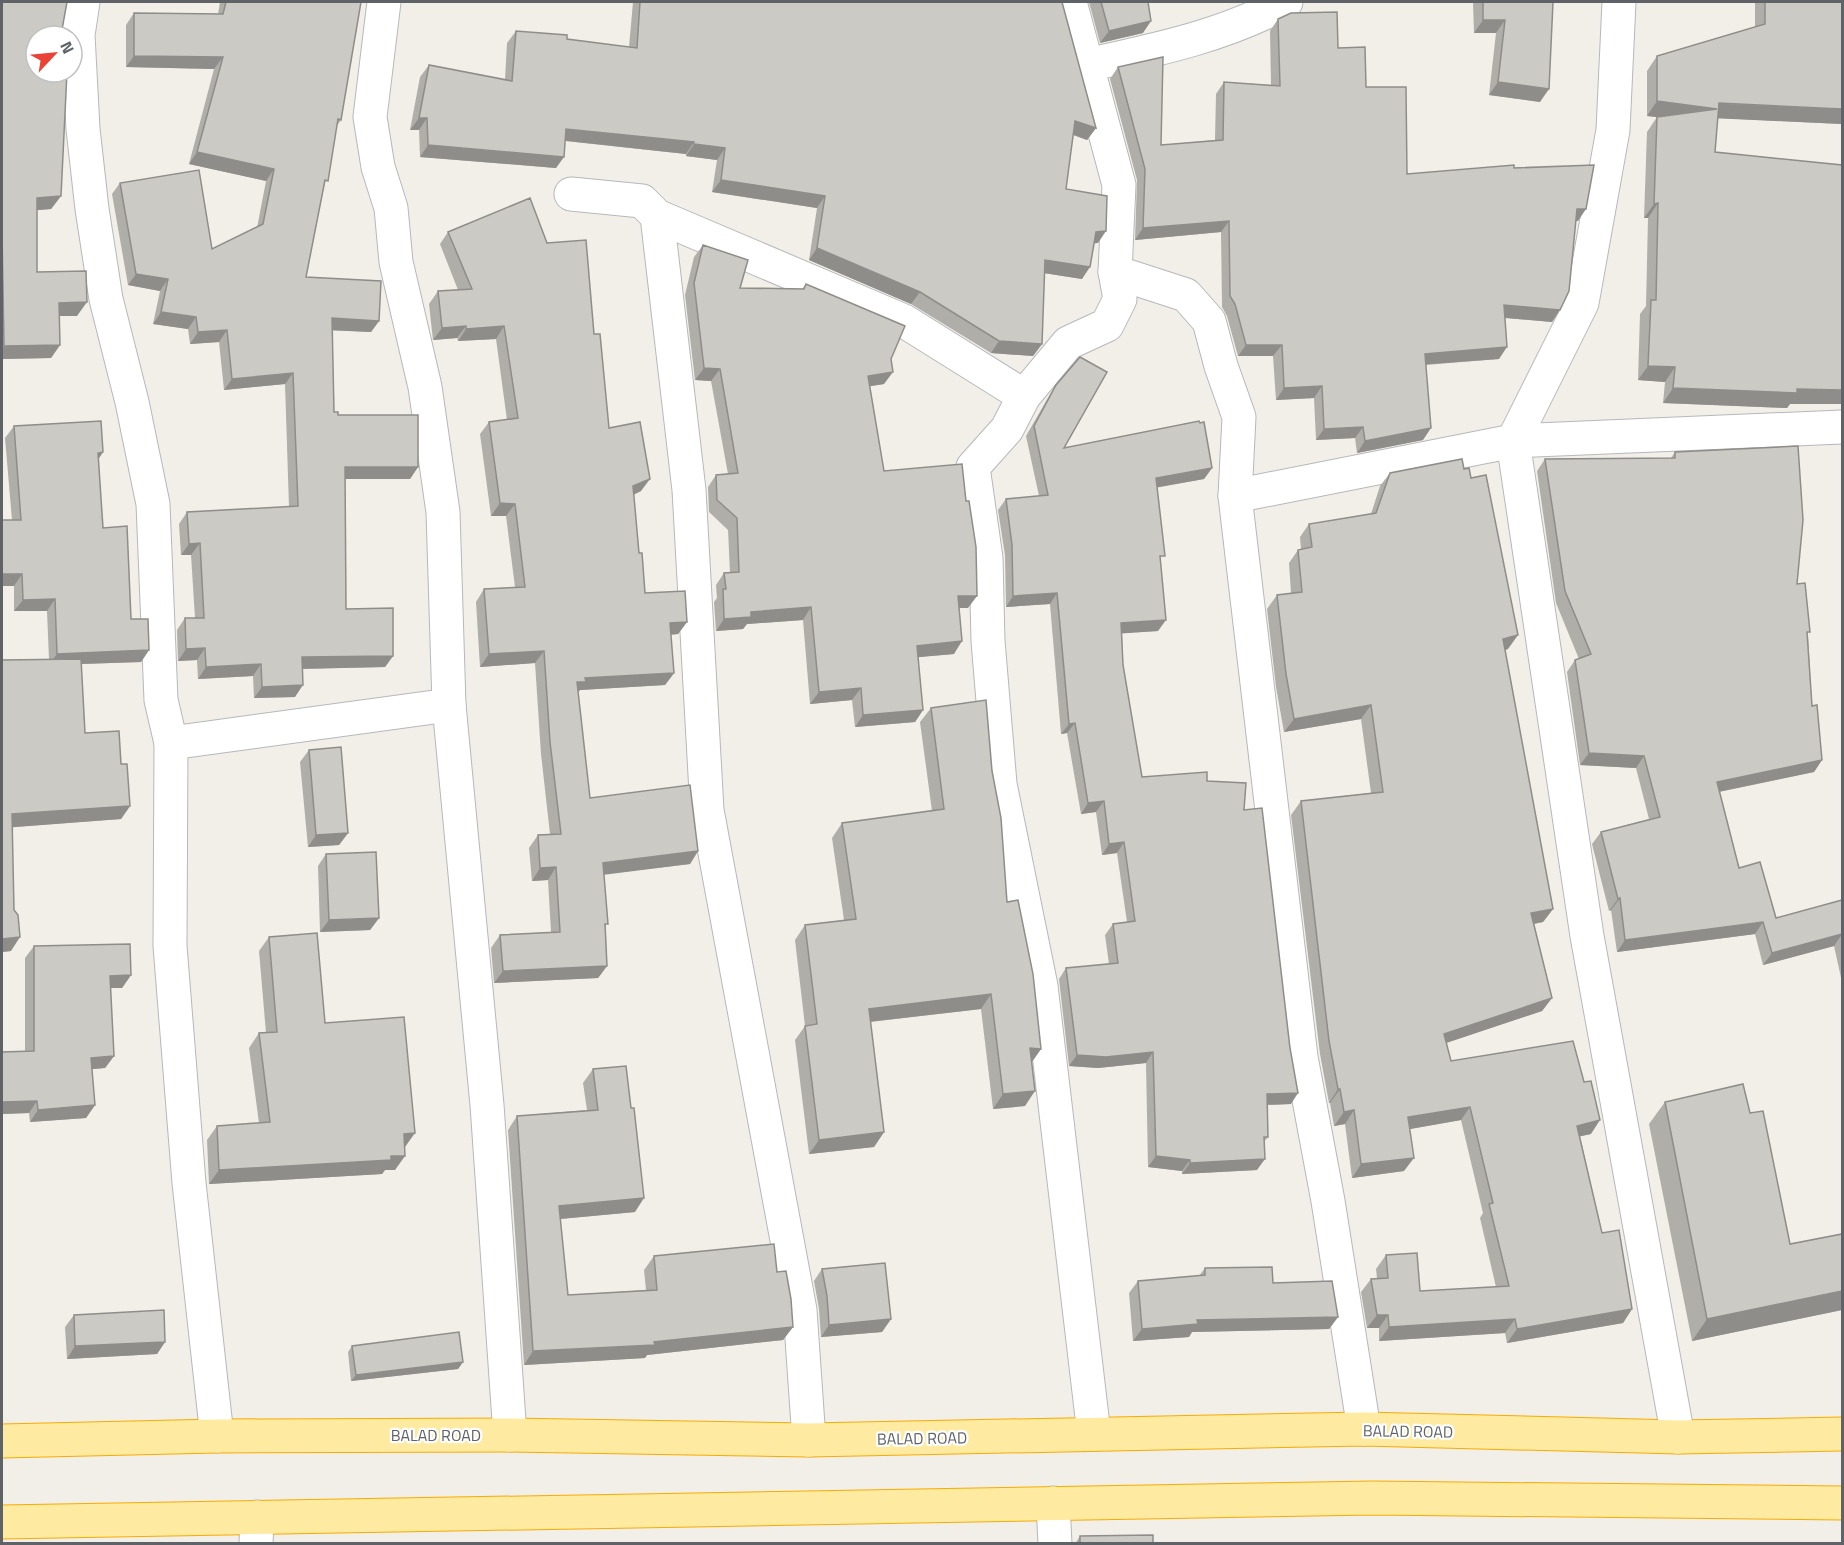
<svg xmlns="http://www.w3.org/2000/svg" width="1844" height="1545" font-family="'Titillium Web',sans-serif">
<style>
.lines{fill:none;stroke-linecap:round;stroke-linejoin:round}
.minor-casing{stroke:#b5b8bc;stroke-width:35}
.trunk-casing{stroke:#f9ab00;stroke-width:35}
.minor{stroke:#fff;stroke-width:33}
.trunk{stroke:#feeaa1;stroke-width:33}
.wall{fill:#afaea9}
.shaded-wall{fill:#8f8d8a}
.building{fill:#cccac5;stroke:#8f8d8a;stroke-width:1.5}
.labels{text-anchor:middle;stroke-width:4.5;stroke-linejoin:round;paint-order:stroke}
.street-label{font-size:16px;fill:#5f6368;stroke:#fff}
</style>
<rect width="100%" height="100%" fill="#f1efe8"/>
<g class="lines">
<g class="minor-casing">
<g id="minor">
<polyline points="83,2 78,35 83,129 92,209 106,299 132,402 153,504 161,700 171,743 170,946 189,1183 217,1436"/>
<polyline points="384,2 370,117 378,167 391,208 396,262 425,387 443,512 449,705 487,1105 510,1435"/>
<polyline points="1070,2 1119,185 1115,272 1120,299 1107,325 1068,343 1024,396 1007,429 973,467 986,558 988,641 1000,784 1041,986 1094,1434"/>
<polyline points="1619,2 1613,130 1582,303 1513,441 1842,427"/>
<path d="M1087,65C1155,50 1224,36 1286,2"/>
<polyline points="571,194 642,201 657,216 904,321 1024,396"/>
<polyline points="657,216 689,490 707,810 800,1310 809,1440"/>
<polyline points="1115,272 1186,295 1209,321 1221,366 1239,417 1235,496 1301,1057 1328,1201 1364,1429"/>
<polyline points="1235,496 1513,441 1587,936 1678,1437"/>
<polyline points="171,743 449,705"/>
<polyline points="1053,1503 1055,1544"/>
<polyline points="256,1544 257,1517"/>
</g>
</g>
<g class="trunk-casing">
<g id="trunk">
<polyline points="2,1441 217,1436 510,1435 809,1440 1364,1429 1678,1437 1842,1434"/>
<polyline points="2,1522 1373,1498 1842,1503"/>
</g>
</g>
<use href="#minor" class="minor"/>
<use href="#trunk" class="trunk"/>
</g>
<g class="wall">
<polygon points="2,2 61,35 61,196 51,209 37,210 37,272 77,316 59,316 60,345 51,358 2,359"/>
<polygon points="220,2 361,2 341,120 336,127 306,277 379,321 371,332 332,330 334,412 418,467 410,479 345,479 346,609 393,656 385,667 302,669 295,697 254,698 253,676 198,679 197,660 178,661 177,630 185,618 195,618 191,555 181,555 179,524 187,512 289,507 285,384 224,390 219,342 190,344 188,329 153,324 160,291 128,285 112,194 120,183 212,249 257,228 266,181 189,164 214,69 126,67 126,25 134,13 218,14"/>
<polygon points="633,2 1062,2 1096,128 1087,140 1073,135 1066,189 1098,243 1094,243 1082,279 1044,273 1042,344 1033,356 991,353 911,304 809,260 817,208 712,192 717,160 686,156 686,154 565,141 556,168 420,157 419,130 410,130 420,77 429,65 505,80 507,43 516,31 567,39 629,47"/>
<polygon points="1089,2 1148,2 1143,33 1100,43"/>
<polygon points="1473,2 1553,2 1540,102 1489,95 1496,33 1474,33"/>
<polygon points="1755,2 1842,2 1842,124 1718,118 1715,152 1842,165 1842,404 1790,404 1787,408 1663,403 1665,382 1638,380 1640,314 1646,306 1648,218 1644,218 1647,132 1657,117 1659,117 1647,116 1647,71 1657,56 1755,27"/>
<polygon points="1278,19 1338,48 1366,87 1407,174 1514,168 1578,221 1576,221 1560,310 1552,322 1505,318 1499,359 1426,365 1423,440 1357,453 1355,438 1316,440 1314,398 1276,400 1273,356 1238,356 1227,316 1222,307 1221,232 1135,240 1137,180 1110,79 1118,67 1161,145 1215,140 1216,94 1224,82 1271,85 1270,31"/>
<polygon points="448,232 547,243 594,334 609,428 641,491 633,495 639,553 645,593 687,622 678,634 671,635 674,673 665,685 580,690 578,692 590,798 698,851 690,864 604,874 607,966 598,978 494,983 491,948 500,935 551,932 548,880 532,881 529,848 538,835 550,834 541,754 535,663 480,667 476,602 484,589 515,587 506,516 491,516 480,434 489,422 507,420 496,339 458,341 457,338 433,340 429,304 438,291 458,290 440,244"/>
<polygon points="703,245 740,288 802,289 806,284 891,359 884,384 870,386 884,471 968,608 959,608 954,654 918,657 923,710 915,722 855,727 852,700 810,704 803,620 747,624 743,629 716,631 714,602 717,598 716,585 724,573 730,573 728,530 709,512 708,487 716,475 728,474 711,381 695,380 685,295 694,257"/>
<polygon points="1056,385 1064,448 1212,468 1204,479 1157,487 1161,561 1158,631 1122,633 1123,665 1142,777 1207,781 1244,810 1291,1104 1267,1105 1268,1137 1264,1142 1257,1170 1182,1174 1182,1171 1148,1167 1146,1063 1098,1068 1069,1066 1059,979 1066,968 1109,964 1105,935 1113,924 1127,922 1117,853 1102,855 1096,812 1081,814 1067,733 1061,734 1050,604 1006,607 1005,555 998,510 1006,499 1039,496 1026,436 1049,396"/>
<polygon points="14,426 103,452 98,460 103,528 131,619 149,650 141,662 81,664 85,733 121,764 130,806 121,819 12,827 11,951 2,952 2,660 49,659 47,611 14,611 14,586 2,586 2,520 12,520 5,438"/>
<polygon points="1675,452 1797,584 1808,635 1812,706 1822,760 1814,772 1719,792 1739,868 1776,918 1842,900 1842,982 1834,946 1763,965 1755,934 1617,952 1611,910 1609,911 1592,844 1601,832 1649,819 1636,768 1580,765 1567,672 1575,660 1579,659 1556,603 1537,471 1545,459 1671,458"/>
<polygon points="1390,473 1508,649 1505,650 1553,909 1543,922 1534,924 1552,998 1542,1011 1446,1043 1451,1061 1591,1134 1580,1136 1602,1233 1632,1309 1623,1323 1507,1343 1505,1333 1379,1341 1379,1328 1367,1328 1361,1292 1371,1279 1377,1278 1376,1269 1386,1255 1420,1291 1496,1287 1480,1218 1483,1213 1461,1120 1410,1129 1404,1171 1352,1178 1345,1124 1334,1126 1330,1103 1329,1103 1320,1054 1291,815 1301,801 1371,793 1361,719 1284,732 1276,687 1267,609 1277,595 1291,593 1289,563 1298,550 1301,549 1300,537 1309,524 1371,514 1380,486"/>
<polygon points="931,708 992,771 1007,902 1041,1049 1032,1062 1025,1106 993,1109 981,1009 870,1022 884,1132 874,1147 809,1154 795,1040 805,1026 795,940 805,925 844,920 832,838 842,823 932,811 920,722"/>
<polygon points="309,750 348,833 339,845 308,847 300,762"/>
<polygon points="326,854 379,918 370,930 320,932 318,866"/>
<polygon points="269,937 405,1147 395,1170 385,1170 382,1174 209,1184 207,1140 217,1126 259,1123 249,1048 259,1033 266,1033 259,951"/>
<polygon points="34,946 131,975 122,988 110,988 114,1056 105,1068 92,1069 95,1105 86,1118 30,1122 29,1113 2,1114 2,1052 25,1051 25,958"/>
<polygon points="593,1069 635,1212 560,1219 568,1295 646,1290 644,1270 654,1256 777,1272 793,1327 783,1340 647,1355 645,1358 524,1365 508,1130 517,1116 587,1110 583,1083"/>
<polygon points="1665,1102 1750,1113 1790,1244 1842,1234 1842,1310 1692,1341 1649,1124"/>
<polygon points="1205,1268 1273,1283 1338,1317 1329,1329 1192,1332 1189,1337 1133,1341 1129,1293 1138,1281 1199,1276"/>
<polygon points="822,1269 891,1319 882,1332 821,1337 819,1309 814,1281"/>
<polygon points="74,1315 165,1342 157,1354 67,1359 65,1327"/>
<polygon points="352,1346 463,1362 458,1369 351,1381 348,1352"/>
<polygon points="1080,1536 1153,1544 1075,1544"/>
</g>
<g class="shaded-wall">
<polygon points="1483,20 1505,20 1496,33 1474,33"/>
<polygon points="1151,21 1143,33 1100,43 1109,31"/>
<polygon points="134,56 223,57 214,69 126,67"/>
<polygon points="1498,82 1549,89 1540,102 1489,95"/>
<polygon points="1657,101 1842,109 1842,124 1711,118 1707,123 1647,116"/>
<polygon points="419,118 427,118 419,130 410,130"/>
<polygon points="1075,121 1096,128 1087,140 1066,132"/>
<polygon points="566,129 694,142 686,154 558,140"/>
<polygon points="694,144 725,148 717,160 686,156"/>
<polygon points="428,145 564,157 556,168 420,157"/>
<polygon points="197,152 274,169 266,181 189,164"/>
<polygon points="721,180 825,196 817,208 712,192"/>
<polygon points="61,196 51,209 27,211 37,198"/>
<polygon points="1658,203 1648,218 1644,218 1654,204"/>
<polygon points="1577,209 1586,209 1578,221 1568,221"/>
<polygon points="1229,221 1221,232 1135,240 1143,228"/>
<polygon points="1106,231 1098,243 1087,244 1096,232"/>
<polygon points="817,248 920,292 911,304 809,260"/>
<polygon points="1045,260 1090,267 1082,279 1037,272"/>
<polygon points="136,274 168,279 160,291 128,285"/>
<polygon points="87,302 77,316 50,316 59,303"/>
<polygon points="1504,305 1560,310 1552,322 1496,317"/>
<polygon points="161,312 196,317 188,329 153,324"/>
<polygon points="332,318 379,321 371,332 324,330"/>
<polygon points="466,326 457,338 433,340 442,328"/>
<polygon points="504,326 496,339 458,341 466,329"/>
<polygon points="227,330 219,342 190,344 198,332"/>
<polygon points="999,341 1042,344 1033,356 991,353"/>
<polygon points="60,345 51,358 2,359 2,349 4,346"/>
<polygon points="1246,345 1282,345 1273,356 1238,356"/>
<polygon points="1507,347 1499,359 1417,365 1425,354"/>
<polygon points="1648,366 1675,367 1665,382 1638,380"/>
<polygon points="704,368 720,369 711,381 695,380"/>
<polygon points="893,372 884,384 859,388 868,376"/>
<polygon points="293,373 285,384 224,390 232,379"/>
<polygon points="1322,386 1314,398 1276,400 1284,388"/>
<polygon points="1673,388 1842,390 1842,404 1790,404 1787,408 1663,403"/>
<polygon points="1363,427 1355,438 1316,440 1324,429"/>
<polygon points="1431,428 1423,440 1357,453 1365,441"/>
<polygon points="103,452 95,464 98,453"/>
<polygon points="345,467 418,467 410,479 337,479"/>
<polygon points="1212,468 1204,479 1149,489 1156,478"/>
<polygon points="650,479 641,491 624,499 633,486"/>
<polygon points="500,503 515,504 506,516 491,516"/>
<polygon points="200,543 191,555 181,555 189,544"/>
<polygon points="2,574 22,574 14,586 2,586"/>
<polygon points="1057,593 1050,604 1006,607 1013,596"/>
<polygon points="958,596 977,596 968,608 950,608"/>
<polygon points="55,599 47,611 14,611 23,600"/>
<polygon points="811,607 803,620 747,624 743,629 716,631 724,619 751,612"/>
<polygon points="1166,620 1158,631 1114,634 1121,623"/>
<polygon points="687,622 678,634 662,635 670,623"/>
<polygon points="1518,635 1508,649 1493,653 1503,639"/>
<polygon points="962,641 954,654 909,658 917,646"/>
<polygon points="205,648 197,660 178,661 186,649"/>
<polygon points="149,650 141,662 49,665 57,654"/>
<polygon points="544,651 535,663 480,667 489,654"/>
<polygon points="393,656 385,667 294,669 302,657"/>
<polygon points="261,664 253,676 198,679 206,667"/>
<polygon points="674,673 665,685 580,690 577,694 577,682 585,678"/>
<polygon points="303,685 295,697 254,698 262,687"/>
<polygon points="861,688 852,700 810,704 819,692"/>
<polygon points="1371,705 1361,719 1284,732 1294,719"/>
<polygon points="923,710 915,722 855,727 863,715"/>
<polygon points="1075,723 1067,733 1061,734 1069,724"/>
<polygon points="1589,753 1644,756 1636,768 1580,765"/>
<polygon points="1822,760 1814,772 1708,794 1717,782"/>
<polygon points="1104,801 1096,812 1081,814 1088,803"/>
<polygon points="130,806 121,819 3,828 12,814"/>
<polygon points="348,833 339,845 308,847 316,835"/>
<polygon points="1124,842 1117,853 1102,855 1109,844"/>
<polygon points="698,851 690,864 594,876 603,863"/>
<polygon points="556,867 548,880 532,881 540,868"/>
<polygon points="1620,898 1611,910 1609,911 1618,899"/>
<polygon points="1553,909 1543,922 1521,926 1531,913"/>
<polygon points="379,918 370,930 320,932 329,920"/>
<polygon points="1763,922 1755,934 1617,952 1625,940"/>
<polygon points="1842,934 1834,946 1763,965 1772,953"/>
<polygon points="20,937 11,951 2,952 2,939"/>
<polygon points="607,966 598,978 494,983 503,971"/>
<polygon points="131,975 122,988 101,988 110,976"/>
<polygon points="991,994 981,1009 859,1023 869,1009"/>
<polygon points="1552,998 1542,1011 1434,1047 1444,1034"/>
<polygon points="1030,1048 1041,1049 1031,1063"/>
<polygon points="1153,1052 1146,1063 1098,1068 1069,1066 1077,1055"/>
<polygon points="114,1056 105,1068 83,1070 91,1058"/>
<polygon points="1338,1089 1340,1089 1330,1103 1329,1103"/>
<polygon points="1035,1091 1025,1106 993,1109 1003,1094"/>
<polygon points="1298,1093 1291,1104 1259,1105 1267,1094"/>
<polygon points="37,1101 29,1113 2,1114 2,1102"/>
<polygon points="95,1105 86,1118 30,1122 38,1110"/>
<polygon points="1470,1107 1461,1120 1399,1131 1408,1117"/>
<polygon points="1354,1110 1345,1124 1334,1126 1344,1112"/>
<polygon points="1600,1120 1591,1134 1568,1139 1577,1126"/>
<polygon points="884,1132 874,1147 809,1154 819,1140"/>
<polygon points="415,1133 405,1147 394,1148 404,1134"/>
<polygon points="391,1156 405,1156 395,1170 385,1170 382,1174 209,1184 219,1170"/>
<polygon points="1156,1156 1190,1160 1182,1171 1148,1167"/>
<polygon points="1414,1158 1404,1171 1352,1178 1361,1164"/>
<polygon points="1265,1159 1257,1170 1182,1174 1190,1163"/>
<polygon points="644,1198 635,1212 549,1220 559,1206"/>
<polygon points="1842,1291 1842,1310 1692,1341 1707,1319"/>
<polygon points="1632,1309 1623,1323 1507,1343 1517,1329"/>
<polygon points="1377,1315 1388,1315 1379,1328 1367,1328"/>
<polygon points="1338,1317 1329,1329 1192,1332 1189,1337 1133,1341 1142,1329 1197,1320"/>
<polygon points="891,1319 882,1332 821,1337 829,1325"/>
<polygon points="1515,1319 1505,1333 1379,1341 1389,1327"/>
<polygon points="793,1327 783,1340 647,1355 645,1358 524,1365 533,1351 654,1342"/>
<polygon points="165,1342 157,1354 67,1359 75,1346"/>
<polygon points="463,1362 458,1369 351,1381 356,1375"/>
</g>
<g class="building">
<polygon points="2,2 67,2 61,35 69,36 36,36 36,72 67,72 61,196 37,198 37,272 86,271 87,302 59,303 60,345 4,346 2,232"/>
<polygon points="226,2 361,2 341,120 338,119 328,181 325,180 306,277 381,281 379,321 332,318 334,412 338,412 338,415 418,415 418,467 345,467 346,609 393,608 393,656 302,657 303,685 262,687 261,664 206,667 205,648 186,649 185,618 204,618 200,543 189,544 187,512 298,506 293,373 232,379 227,330 198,332 196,317 161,312 168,279 136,274 120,183 199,170 212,249 263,224 274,169 197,152 223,57 134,56 134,13 223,14"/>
<polygon points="640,2 1062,2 1096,128 1075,121 1066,189 1107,196 1106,231 1096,232 1090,267 1045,260 1042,344 999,341 920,292 817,248 825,196 721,180 725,148 694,144 694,142 566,129 564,157 428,145 427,118 419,118 429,65 512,81 516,31 567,35 567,39 637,48"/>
<polygon points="1101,2 1148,2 1151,21 1109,31"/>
<polygon points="1483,2 1553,2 1549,89 1498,82 1505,20 1483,20"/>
<polygon points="1765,2 1842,2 1842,109 1719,103 1715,152 1842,165 1842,390 1797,389 1797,393 1673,388 1675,367 1648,366 1651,300 1656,300 1658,203 1654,204 1657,117 1717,109 1657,101 1657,56 1765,24"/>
<polygon points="1337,12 1338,48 1365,47 1366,87 1406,87 1407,174 1514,165 1514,168 1594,165 1586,209 1577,209 1569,291 1560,310 1504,305 1507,347 1425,354 1431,428 1365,441 1363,427 1324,429 1322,386 1284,388 1282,345 1246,345 1235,304 1230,296 1229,221 1143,228 1145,169 1118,67 1163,57 1161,145 1223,140 1224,82 1280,86 1278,19 1291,13"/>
<polygon points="530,198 547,243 586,240 594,334 600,334 609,428 640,422 650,479 633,486 639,553 642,553 645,593 685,591 687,622 670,623 674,673 585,678 586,682 577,682 590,798 690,785 698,851 603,863 608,924 605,924 607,966 503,971 500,935 560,932 556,867 540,868 538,835 561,834 550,742 544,651 489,654 484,589 525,587 515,504 500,503 489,422 518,418 504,326 466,329 466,326 442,328 438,291 472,289 448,232"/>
<polygon points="703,245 748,260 740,288 804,289 806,284 905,326 891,359 893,372 868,376 884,471 962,464 966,501 969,501 976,547 977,596 958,596 962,641 917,646 923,710 863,715 861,688 819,692 811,607 751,612 751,617 724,619 723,589 726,589 724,573 739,572 737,518 717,500 716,475 738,473 720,369 704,368 694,283"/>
<polygon points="1080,357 1107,372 1064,448 1199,421 1200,423 1204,422 1212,468 1156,478 1165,556 1160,556 1166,620 1121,623 1123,665 1142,777 1207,772 1207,781 1246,783 1244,810 1262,808 1290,1048 1298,1093 1267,1094 1268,1137 1264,1137 1265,1159 1190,1163 1190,1160 1156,1156 1153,1052 1106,1057 1077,1055 1066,968 1118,963 1113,924 1135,921 1124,842 1109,844 1104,801 1088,803 1075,723 1069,724 1057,593 1013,596 1012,545 1006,499 1048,495 1034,426 1056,385"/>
<polygon points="101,421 103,452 98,453 103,528 127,526 131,619 148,619 149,650 57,654 55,599 23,600 22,574 2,574 2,520 21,520 14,426"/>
<polygon points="1798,446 1803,520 1797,584 1805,583 1810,632 1807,632 1812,706 1817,705 1822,760 1717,782 1739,868 1760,862 1776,918 1842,900 1842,937 1842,934 1772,953 1763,922 1625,940 1620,898 1618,899 1601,832 1660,817 1644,756 1589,753 1575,660 1591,654 1565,591 1545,459 1675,458 1675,452"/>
<polygon points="1462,459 1464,469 1469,468 1471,478 1486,475 1518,635 1503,639 1553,909 1531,913 1552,998 1444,1034 1451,1061 1573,1041 1584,1082 1591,1081 1600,1120 1577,1126 1602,1233 1619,1230 1632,1309 1517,1329 1515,1319 1389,1327 1388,1315 1377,1315 1371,1279 1388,1278 1386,1255 1417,1253 1420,1291 1509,1286 1489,1204 1493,1203 1470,1107 1408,1117 1414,1158 1361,1164 1354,1110 1344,1112 1340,1089 1338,1089 1329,1041 1301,801 1383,792 1371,705 1294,719 1286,674 1277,595 1302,592 1298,550 1312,547 1309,524 1376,513 1390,473"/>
<polygon points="81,659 85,733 119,731 121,764 127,764 130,806 12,814 14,910 18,915 20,937 2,939 2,660"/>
<polygon points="986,700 992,771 1001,818 1007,902 1018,900 1033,974 1041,1049 1030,1048 1035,1091 1003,1094 991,994 869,1009 884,1132 819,1140 805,1026 817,1024 805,925 856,919 842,823 944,809 931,708"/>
<polygon points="341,747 348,833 316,835 309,750"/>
<polygon points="376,852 379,918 329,920 326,854"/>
<polygon points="317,933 325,1023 404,1017 415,1133 404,1134 405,1156 391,1156 391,1160 219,1170 217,1126 270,1122 259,1033 277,1032 269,937"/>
<polygon points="130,944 131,975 110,976 114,1056 91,1058 95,1105 38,1110 37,1101 2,1102 2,1052 34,1051 34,946"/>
<polygon points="626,1066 631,1108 634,1108 644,1198 559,1206 568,1295 657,1290 654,1256 774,1244 777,1272 786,1271 791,1299 793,1327 654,1342 655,1345 533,1351 517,1116 598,1110 593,1069"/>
<polygon points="1743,1084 1750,1113 1763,1111 1790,1244 1842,1234 1842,1291 1707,1319 1665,1102"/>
<polygon points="885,1263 891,1319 829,1325 827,1296 822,1269"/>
<polygon points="1272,1267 1273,1283 1332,1281 1338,1317 1197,1320 1198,1324 1142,1329 1138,1281 1205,1275 1205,1268"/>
<polygon points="164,1310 165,1342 75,1346 74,1315"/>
<polygon points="459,1332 463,1362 356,1375 352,1346"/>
<polygon points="1153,1535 1153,1544 1080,1544 1080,1536"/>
</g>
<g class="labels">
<g class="street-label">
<text transform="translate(1408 1431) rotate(1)" y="6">BALAD ROAD</text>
<text x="436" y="1441">BALAD ROAD</text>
<text transform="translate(922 1438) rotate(-1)" y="6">BALAD ROAD</text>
</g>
</g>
<rect width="1844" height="1545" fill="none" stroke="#5f6368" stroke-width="6"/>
<g transform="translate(54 54) rotate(64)"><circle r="28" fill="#ffffff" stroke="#bfc1c3" stroke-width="1.5"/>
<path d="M0-4.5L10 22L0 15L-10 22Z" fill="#ea4335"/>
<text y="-9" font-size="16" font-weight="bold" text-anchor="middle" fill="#5f6368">N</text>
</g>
</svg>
